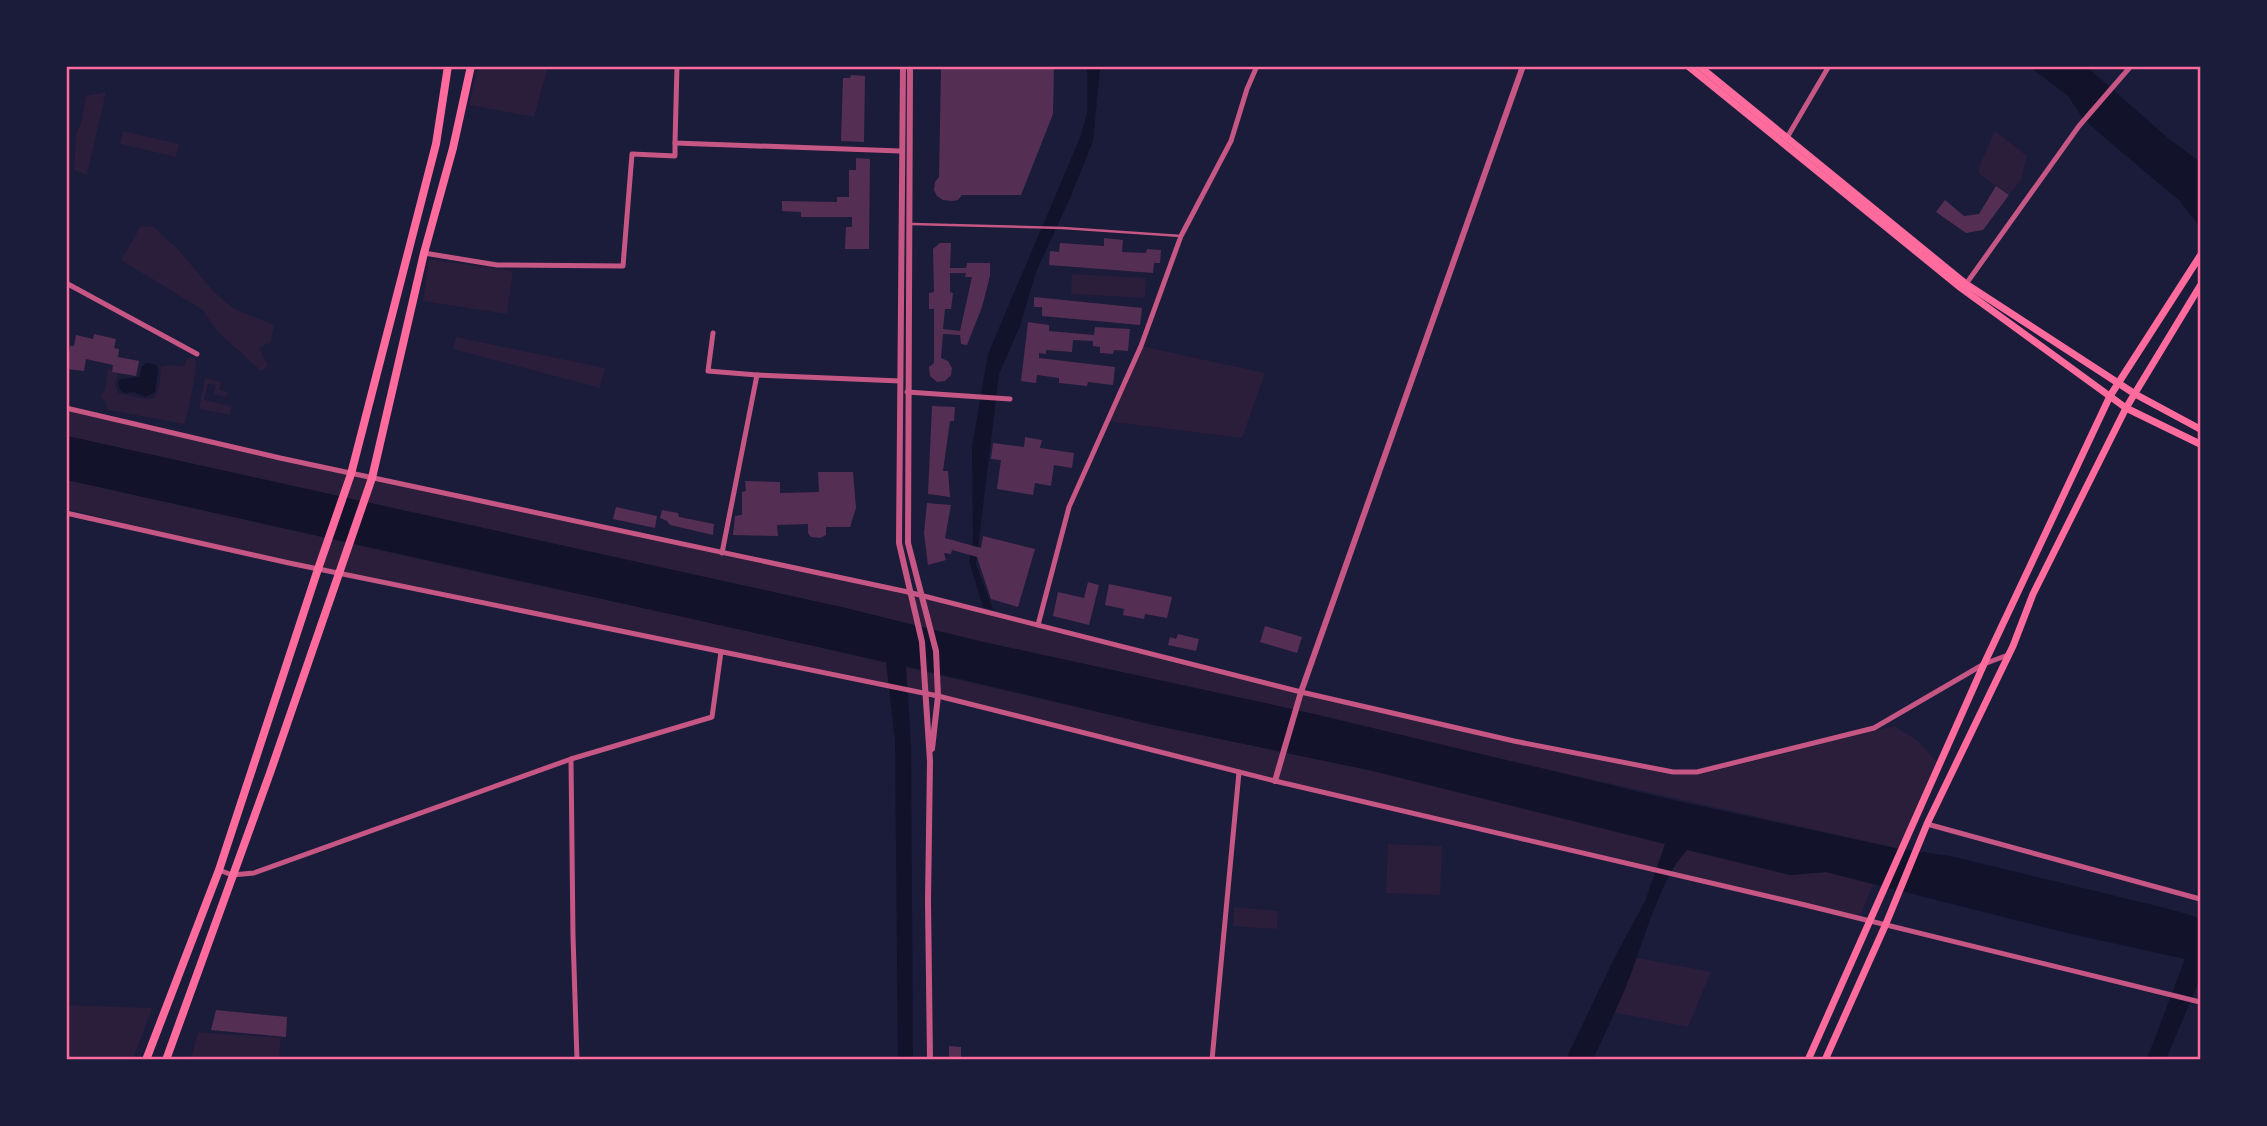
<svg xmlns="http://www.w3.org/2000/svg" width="2267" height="1126" font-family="'Asap Condensed',sans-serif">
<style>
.green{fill:#2a1e3b}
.water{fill:#12122b}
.building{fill:#542f53;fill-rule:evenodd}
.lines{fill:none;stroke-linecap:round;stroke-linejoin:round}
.service{stroke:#c65784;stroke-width:2.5}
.minor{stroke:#c65784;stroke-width:5}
.tertiary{stroke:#c65784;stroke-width:6}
.secondary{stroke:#ff6b9d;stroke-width:7}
.primary{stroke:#ff6b9d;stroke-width:8}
.neatline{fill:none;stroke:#ff6b9d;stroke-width:2.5}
</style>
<rect width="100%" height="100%" fill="#1b1b3a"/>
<g class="green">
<polygon points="478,66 548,67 534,117 469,105"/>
<polygon points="106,92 88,170 87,175 74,170 76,134 82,120 86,96"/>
<polygon points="123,131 179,144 176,157 120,144"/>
<polygon points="1995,131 2027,156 2021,180 2009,194 1979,174 1979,167"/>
<polygon points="141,226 154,227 178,249 213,291 234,309 274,325 271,342 259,348 268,366 261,371 216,330 203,310 121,260"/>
<polygon points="429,259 513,271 507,314 423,301"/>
<polygon points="1072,274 1146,278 1145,298 1071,294"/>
<polygon points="456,337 605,368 600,388 453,349"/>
<polygon points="1141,346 1265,373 1242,438 1107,421"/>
<path d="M191,357L196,362C195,383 189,403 185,424L108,410L106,402L100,397L105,390L108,368L118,373L115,384L118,393L144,399L154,398C160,388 161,378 160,367L172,365L184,366L187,359Z"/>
<polygon points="205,378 221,382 219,390 228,392 226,397 214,394 216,385 208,384 204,400 232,406 230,415 199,409"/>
<polygon points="67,409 351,474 908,592 1513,743 1672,775 1698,775 1894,726 1917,740 1940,765 1900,849 979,641 841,607 67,436"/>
<polygon points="67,480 518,581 715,623 1158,726 1373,771 1790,875 1826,872 1873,884 1859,919 1275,781 938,696 289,563 67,509"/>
<polygon points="1388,844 1442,846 1440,895 1386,893"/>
<polygon points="1234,907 1278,911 1277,929 1233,926"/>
<polygon points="1628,956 1711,972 1688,1027 1602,1010"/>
<polygon points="66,1005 152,1008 133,1059 67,1059 68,1044"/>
<polygon points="198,1032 281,1038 279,1059 191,1059"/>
</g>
<g class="water">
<polygon points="1087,67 1100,67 1093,141 1070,198 1036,272 1020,326 999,374 976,564 993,610 983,607 969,561 973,541 972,447 988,354 1080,138 1087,114"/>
<polygon points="2030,67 2087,67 2168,138 2200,162 2200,227 2180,201 2098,132 2082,117 2068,96"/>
<polygon points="146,363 156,365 158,369 155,392 145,397 134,392 124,393 120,390 118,382 121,379 139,377 142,367"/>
<path d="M67,436L841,607L979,641L1306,712L1677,801L1900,849L1950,856L2169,909L2200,918V979L2166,1059H2147L2185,959L2067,933L1826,872L1790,875L1687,850C1659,880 1644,941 1629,979C1618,1007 1605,1033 1593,1059H1566L1614,959L1646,899L1665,844L1373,771L1158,726L906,666L911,748L913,1059H898L895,740L886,662L67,480Z"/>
</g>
<g class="building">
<polygon points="941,66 1054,66 1053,114 1021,195 962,195 958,200 952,201 943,200 937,196 934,190 935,182 939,177"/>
<polygon points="851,75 865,76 864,142 841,141 843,78 850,78"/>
<polygon points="856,158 870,159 869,249 845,249 846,227 852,227 852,217 801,217 801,212 782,211 782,201 837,202 837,197 849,197 849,170 856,170"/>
<polygon points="1996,186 2009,195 1983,230 1966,233 1936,212 1945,200 1964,216 1979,214"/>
<polygon points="1104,238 1123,240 1122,252 1146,253 1147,249 1161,250 1160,263 1154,263 1153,273 1049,265 1050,251 1059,252 1060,243 1104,246"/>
<path d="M940,243H951L950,268H966L967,263H990V276L982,307L967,345L961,344L960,335L943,334L941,358L948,361L952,368L951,375L945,381L937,382L930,376L929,367L934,363V309H929V293L934,292L933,249ZM950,273H966L965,277H972L960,331L943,329L945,309H951L953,293L950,292Z"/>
<polygon points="1034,297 1142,308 1140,325 1042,316 1042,307 1034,307"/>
<polygon points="1028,322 1049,325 1049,331 1094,335 1095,327 1130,329 1128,351 1114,350 1113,354 1100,353 1100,347 1093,346 1093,341 1073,340 1072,352 1046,350 1046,354 1039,353 1039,358 1115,367 1113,385 1088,382 1087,386 1059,383 1059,378 1037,375 1036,383 1021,381"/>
<polygon points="94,334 116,339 114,348 119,349 118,357 139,361 136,376 112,372 113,365 86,359 84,371 66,369 70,346 74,346 76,335 93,339"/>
<polygon points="932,406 955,407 954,421 950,421 943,471 948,471 950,497 928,494"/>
<polygon points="1025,437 1042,440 1040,448 1074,453 1072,468 1054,465 1051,486 1035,483 1033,495 997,489 1001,460 991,459 993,443 1024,447"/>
<polygon points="818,472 853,472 856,508 850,527 826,527 826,535 820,538 811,537 808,533 808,524 777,525 778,536 733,535 735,516 742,515 742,492 746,491 745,481 780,482 780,493 819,492"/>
<polygon points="927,503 951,505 945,538 981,548 983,536 1035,549 1018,607 991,599 977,557 952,550 951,554 944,553 946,560 928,565 924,533"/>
<polygon points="616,507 657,516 655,528 613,519"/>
<polygon points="662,510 678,513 679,517 714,524 713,535 670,525 667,521 660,518"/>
<polygon points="1088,582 1099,585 1089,625 1053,616 1058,592 1084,598"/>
<polygon points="1109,584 1172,597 1167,618 1145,614 1144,619 1123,615 1124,609 1105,605"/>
<polygon points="1265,626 1302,637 1297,653 1260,642"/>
<polygon points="1178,634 1199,639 1196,651 1168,645 1170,637 1176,639"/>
<polygon points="216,1010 287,1017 286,1037 211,1030"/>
<polygon points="949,1046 961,1047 961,1060 949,1060"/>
</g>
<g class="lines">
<polyline class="service" points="912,224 1063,228 1181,236"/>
<g class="minor">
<polyline points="677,66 675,143 900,151"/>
<polyline points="1785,141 1829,66"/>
<polyline points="424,253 497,265 623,266 632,154 675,156 675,143"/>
<polyline points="66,283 197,354"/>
<polyline points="1966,284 2079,126 2131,66"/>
<polyline points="713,333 708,371 757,375"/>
<polyline points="907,392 1010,399"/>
<polyline points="66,408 280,458 908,592 1301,692 1514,741 1673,772 1697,772 1874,728 1984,664 2008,655"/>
<polyline points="66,513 289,563 938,696 1275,781 1801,904 2200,1002"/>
<polyline points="722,553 757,375 900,381"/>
<polyline points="1038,625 1069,507 1141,346 1181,236 1231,141 1247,89 1257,66"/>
<polyline points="571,759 573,936 577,1060"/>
<polyline points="1927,824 2200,899"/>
<polyline points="219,870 232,875 254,873 571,759 712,717 721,652"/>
<polyline points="1212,1060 1239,772"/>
</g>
<g class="tertiary">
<polyline points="903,66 899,543 922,642 924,671 930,761 928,901 930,1060"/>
<polyline points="910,66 908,543 936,651 938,696 932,749"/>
<polyline points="1275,781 1301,692 1523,66"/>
</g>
<g class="secondary">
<polyline points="1688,66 1961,288 2126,408 2200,444"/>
<polyline points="1699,66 1966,284 2135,394 2200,429"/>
<polyline points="1808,1060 1984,664 2110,396 2200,256"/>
<polyline points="1825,1060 1885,926 1927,824 2013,646 2033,594 2126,408 2200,286"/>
</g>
<g class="primary">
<polyline points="146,1060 219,870 318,569 351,474 436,144 448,66"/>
<polyline points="166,1060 270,773 372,478 424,253 453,148 471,66"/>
</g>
</g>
<rect width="2267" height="1126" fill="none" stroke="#1b1b3a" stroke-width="136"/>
<rect x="68" y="68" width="2131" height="990" class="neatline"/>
</svg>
